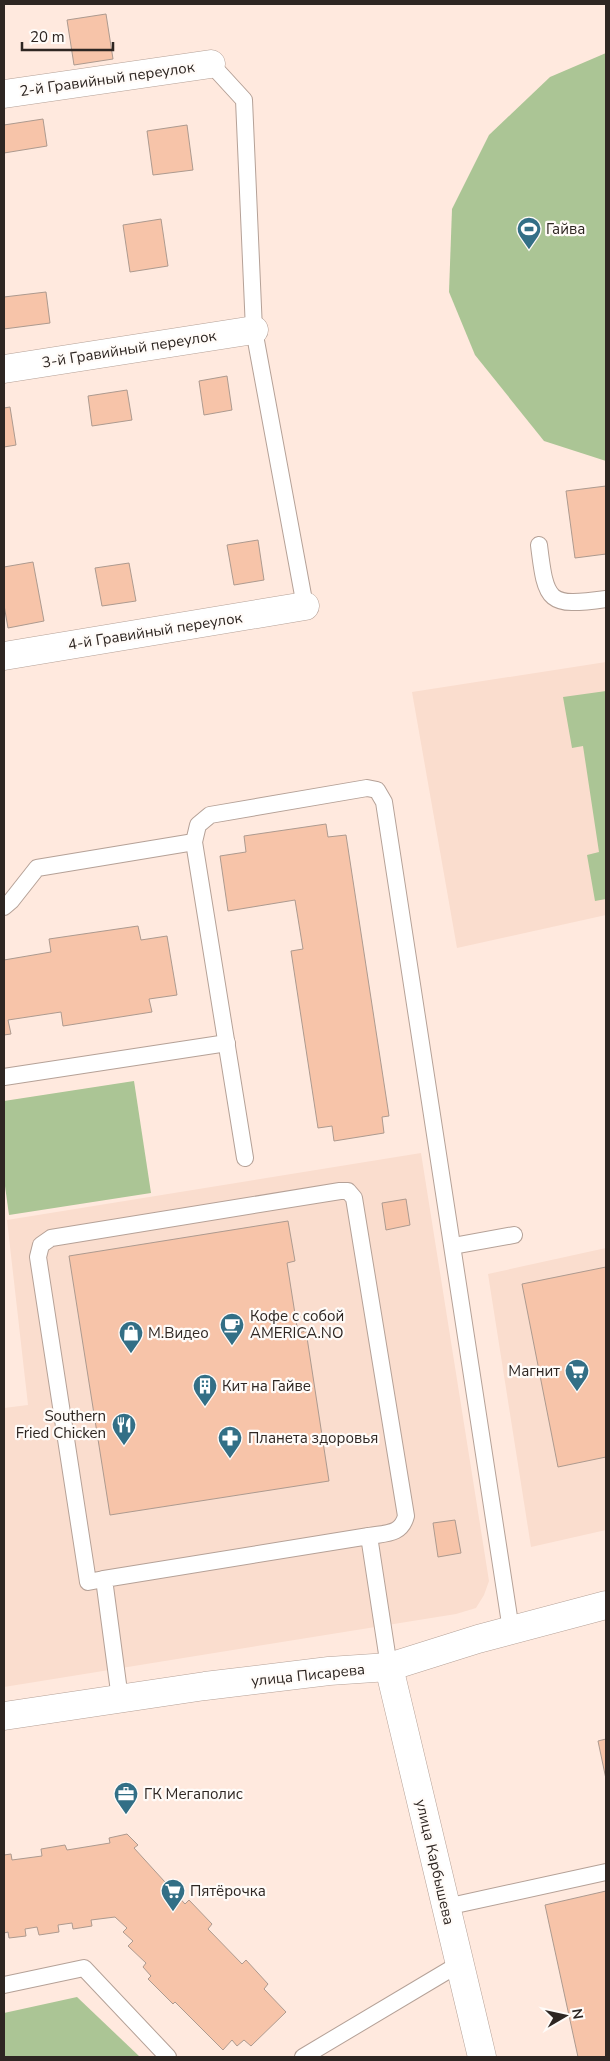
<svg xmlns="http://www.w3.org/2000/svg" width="610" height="2061" viewBox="0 0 610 2061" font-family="'Nunito Sans',sans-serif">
  <rect width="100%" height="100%" fill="#ffe9de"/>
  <g fill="#faddce">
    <polygon points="606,662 606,915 457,948 412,692"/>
    <polygon points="421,1153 489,1581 484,1595 476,1608 456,1614 4,1687 4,1408 28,1405 7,1220"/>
    <polygon points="606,1248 606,1530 531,1547 488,1274"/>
  </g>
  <g fill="#abc595">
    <polygon points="606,53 606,461 544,441 475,355 449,292 452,209 489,135 550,77"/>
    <polygon points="606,691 606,899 595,901 587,855 599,852 583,746 572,748 563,697"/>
    <polygon points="134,1081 151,1193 9,1215 4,1179 4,1101"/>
    <polygon points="77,1997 140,2057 4,2057 4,2013"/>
  </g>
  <g fill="#f7c4a9" stroke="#ad9a8f">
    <polygon points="106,14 113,59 74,65 67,20"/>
    <polygon points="43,119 47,146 4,153 4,125"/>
    <polygon points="187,125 193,170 153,175 147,131"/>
    <polygon points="161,219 168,266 130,272 123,225"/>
    <polygon points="46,292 50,323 4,329 4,297"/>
    <polygon points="227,376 232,410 204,415 199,381"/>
    <polygon points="127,390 132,420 92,426 88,396"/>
    <polygon points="10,407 16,445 4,447 4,408"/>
    <polygon points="606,486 606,554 575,558 566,491"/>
    <polygon points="258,540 264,580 234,585 227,545"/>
    <polygon points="33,562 44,621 8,628 4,605 4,567"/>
    <polygon points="129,563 136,601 102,606 95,568"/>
    <polygon points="326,824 328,837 346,835 389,1116 382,1117 384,1133 334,1141 332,1126 318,1128 291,951 303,949 295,900 228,911 220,856 246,852 244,836"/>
    <polygon points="138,926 141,940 167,936 177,995 149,999 152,1012 63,1026 61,1012 8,1020 11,1034 4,1035 4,960 51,952 49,939"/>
    <polygon points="406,1199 410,1225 386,1230 382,1203"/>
    <polygon points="288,1221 295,1261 287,1263 298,1333 306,1331 329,1481 110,1515 69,1256"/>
    <polygon points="606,1267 606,1457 558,1467 522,1284"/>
    <polygon points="455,1520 461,1553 438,1557 433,1523"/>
    <polygon points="606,1739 606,1779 598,1741"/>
    <polygon points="127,1834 138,1845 134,1848 185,1904 189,1900 212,1924 208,1929 242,1964 246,1960 268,1984 264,1989 286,2012 251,2046 244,2040 237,2046 232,2040 223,2050 175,2002 173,2004 148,1979 151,1976 143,1967 146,1963 128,1946 133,1941 123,1932 127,1928 115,1917 91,1920 92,1926 73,1929 72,1923 58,1925 59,1932 39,1935 37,1927 25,1929 26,1936 9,1938 8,1932 4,1933 4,1855 11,1854 12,1860 42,1856 41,1849 65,1845 67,1850 110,1843 109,1838"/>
    <polygon points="606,1891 606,2057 578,2057 545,1905"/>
  </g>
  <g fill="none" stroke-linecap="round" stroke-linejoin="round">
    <defs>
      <g id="service">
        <polyline points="211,64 244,100 254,330 305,606"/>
        <path d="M539,545C546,603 548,607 606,599"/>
        <polyline points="4,907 11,901 37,868 194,842"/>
        <polyline points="4,1077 227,1043"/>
        <polyline points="245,1158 194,842 198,825 210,815 367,788 377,790 384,802 511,1630"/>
        <polyline points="453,1246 514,1235"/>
        <path d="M104,1579L88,1582L38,1257L41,1245L51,1238L340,1191H348L354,1198L406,1516C401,1535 386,1533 369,1536"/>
        <polyline points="120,1699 104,1579 369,1536 389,1667"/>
        <polyline points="446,1907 606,1872"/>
        <polyline points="4,1985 84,1968 168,2057"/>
        <polyline points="303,2057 459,1964"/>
      </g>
      <g id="minor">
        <polyline points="4,94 211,64"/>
        <polyline points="4,369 254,330"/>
        <polyline points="4,656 305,606"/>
      </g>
      <g id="tertiary">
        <polyline points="389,1667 482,2057"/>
        <polyline points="4,1716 205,1686 329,1671 389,1667 478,1639 606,1605"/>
      </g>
    </defs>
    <use href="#service" stroke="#b5a197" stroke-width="18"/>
    <use href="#minor" stroke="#b5a197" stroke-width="29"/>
    <use href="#tertiary" stroke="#b5a197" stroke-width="29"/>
    <use href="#service" stroke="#fff" stroke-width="16"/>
    <use href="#minor" stroke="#fff" stroke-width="28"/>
    <use href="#tertiary" stroke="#fff" stroke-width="28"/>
  </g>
  <defs>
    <symbol id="stadium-pin" viewBox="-11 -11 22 30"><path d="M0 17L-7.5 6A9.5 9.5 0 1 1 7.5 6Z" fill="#336f86" stroke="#fffbf8"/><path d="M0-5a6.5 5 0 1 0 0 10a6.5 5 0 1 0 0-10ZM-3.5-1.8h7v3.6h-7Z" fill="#fff"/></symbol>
    <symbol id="cafe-pin" viewBox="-11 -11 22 30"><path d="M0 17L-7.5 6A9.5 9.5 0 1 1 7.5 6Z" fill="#336f86" stroke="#fffbf8"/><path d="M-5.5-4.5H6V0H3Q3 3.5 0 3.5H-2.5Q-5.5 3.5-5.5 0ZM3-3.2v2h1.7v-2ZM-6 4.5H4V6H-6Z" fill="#fff"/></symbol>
    <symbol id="shop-pin" viewBox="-11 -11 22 30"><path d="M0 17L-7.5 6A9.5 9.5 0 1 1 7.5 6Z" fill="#336f86" stroke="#fffbf8"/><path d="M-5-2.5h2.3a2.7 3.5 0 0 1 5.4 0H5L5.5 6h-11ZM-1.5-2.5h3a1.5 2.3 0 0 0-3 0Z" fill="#fff"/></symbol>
    <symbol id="supermarket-pin" viewBox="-11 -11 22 30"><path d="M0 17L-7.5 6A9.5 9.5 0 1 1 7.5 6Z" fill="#336f86" stroke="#fffbf8"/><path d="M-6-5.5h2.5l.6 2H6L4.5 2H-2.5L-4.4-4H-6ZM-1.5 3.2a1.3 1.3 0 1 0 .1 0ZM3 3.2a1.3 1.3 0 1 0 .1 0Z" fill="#fff"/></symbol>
    <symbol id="building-pin" viewBox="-11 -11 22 30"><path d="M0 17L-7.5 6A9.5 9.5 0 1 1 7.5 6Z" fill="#336f86" stroke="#fffbf8"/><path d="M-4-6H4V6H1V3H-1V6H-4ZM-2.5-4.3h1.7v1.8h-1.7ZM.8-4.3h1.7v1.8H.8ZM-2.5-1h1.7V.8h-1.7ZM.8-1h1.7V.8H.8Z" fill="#fff"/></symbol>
    <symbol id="restaurant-pin" viewBox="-11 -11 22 30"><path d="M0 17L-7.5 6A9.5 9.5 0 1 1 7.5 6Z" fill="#336f86" stroke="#fffbf8"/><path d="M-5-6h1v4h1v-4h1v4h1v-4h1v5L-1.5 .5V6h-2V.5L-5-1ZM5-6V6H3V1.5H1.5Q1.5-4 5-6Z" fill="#fff"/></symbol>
    <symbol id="pharmacy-pin" viewBox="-11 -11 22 30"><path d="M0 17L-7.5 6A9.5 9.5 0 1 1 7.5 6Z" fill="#336f86" stroke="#fffbf8"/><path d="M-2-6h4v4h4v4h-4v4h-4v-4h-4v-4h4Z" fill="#fff"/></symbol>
    <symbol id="office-pin" viewBox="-11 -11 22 30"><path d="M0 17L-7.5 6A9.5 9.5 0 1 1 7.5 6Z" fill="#336f86" stroke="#fffbf8"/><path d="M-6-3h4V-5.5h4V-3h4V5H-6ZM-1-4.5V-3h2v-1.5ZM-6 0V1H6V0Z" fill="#fff"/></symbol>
  </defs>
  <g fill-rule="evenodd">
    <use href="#stadium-pin" x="515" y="215" width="28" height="38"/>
    <use href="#cafe-pin" x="218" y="1311" width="28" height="38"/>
    <use href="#shop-pin" x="117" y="1319" width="28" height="38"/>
    <use href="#supermarket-pin" x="563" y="1357" width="28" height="38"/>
    <use href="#building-pin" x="191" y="1372" width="28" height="38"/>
    <use href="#restaurant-pin" x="110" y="1411" width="28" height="38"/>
    <use href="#pharmacy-pin" x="216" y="1424" width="28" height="38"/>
    <use href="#office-pin" x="112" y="1780" width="28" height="38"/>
    <use href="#supermarket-pin" x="159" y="1877" width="28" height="38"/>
  </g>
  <g text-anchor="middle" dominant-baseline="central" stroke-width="4.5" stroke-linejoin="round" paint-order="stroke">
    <g font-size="15" fill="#2e2622" stroke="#fffbf8">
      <text transform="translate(107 79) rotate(-8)">2-й Гравийный переулок</text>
      <text transform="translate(129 349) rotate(-9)">3-й Гравийный переулок</text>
      <text transform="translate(155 631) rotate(-9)">4-й Гравийный переулок</text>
      <text transform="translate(308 1675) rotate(-6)">улица Писарева</text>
      <text transform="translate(435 1862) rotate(77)">улица Карбышева</text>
    </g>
    <g font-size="15" fill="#2e2622" stroke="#fffbf8" text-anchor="start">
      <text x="546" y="229">Гайва</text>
      <text x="250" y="1316">Кофе с собой<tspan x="250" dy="17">AMERICA.NO</tspan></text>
      <text x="148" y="1333">М.Видео</text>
      <text x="560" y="1371" text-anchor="end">Магнит</text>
      <text x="222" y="1386">Кит на Гайве</text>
      <text x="106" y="1416" text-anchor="end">Southern<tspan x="106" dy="17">Fried Chicken</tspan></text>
      <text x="248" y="1438">Планета здоровья</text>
      <text x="144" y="1794">ГК Мегаполис</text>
      <text x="190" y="1891">Пятёрочка</text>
    </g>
  </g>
  <rect width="610" height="2061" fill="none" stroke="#2e2622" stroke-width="10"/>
  <g transform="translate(565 2016) rotate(81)" stroke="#fffbf8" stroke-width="4" paint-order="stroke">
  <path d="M0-4L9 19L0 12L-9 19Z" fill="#2e2622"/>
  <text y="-8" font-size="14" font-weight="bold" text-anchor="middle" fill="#2e2622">N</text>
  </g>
  <path d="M22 42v8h91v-8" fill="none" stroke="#2e2622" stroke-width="2.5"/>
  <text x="30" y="42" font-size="15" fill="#2e2622" stroke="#fffbf8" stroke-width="4" paint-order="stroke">20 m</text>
</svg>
